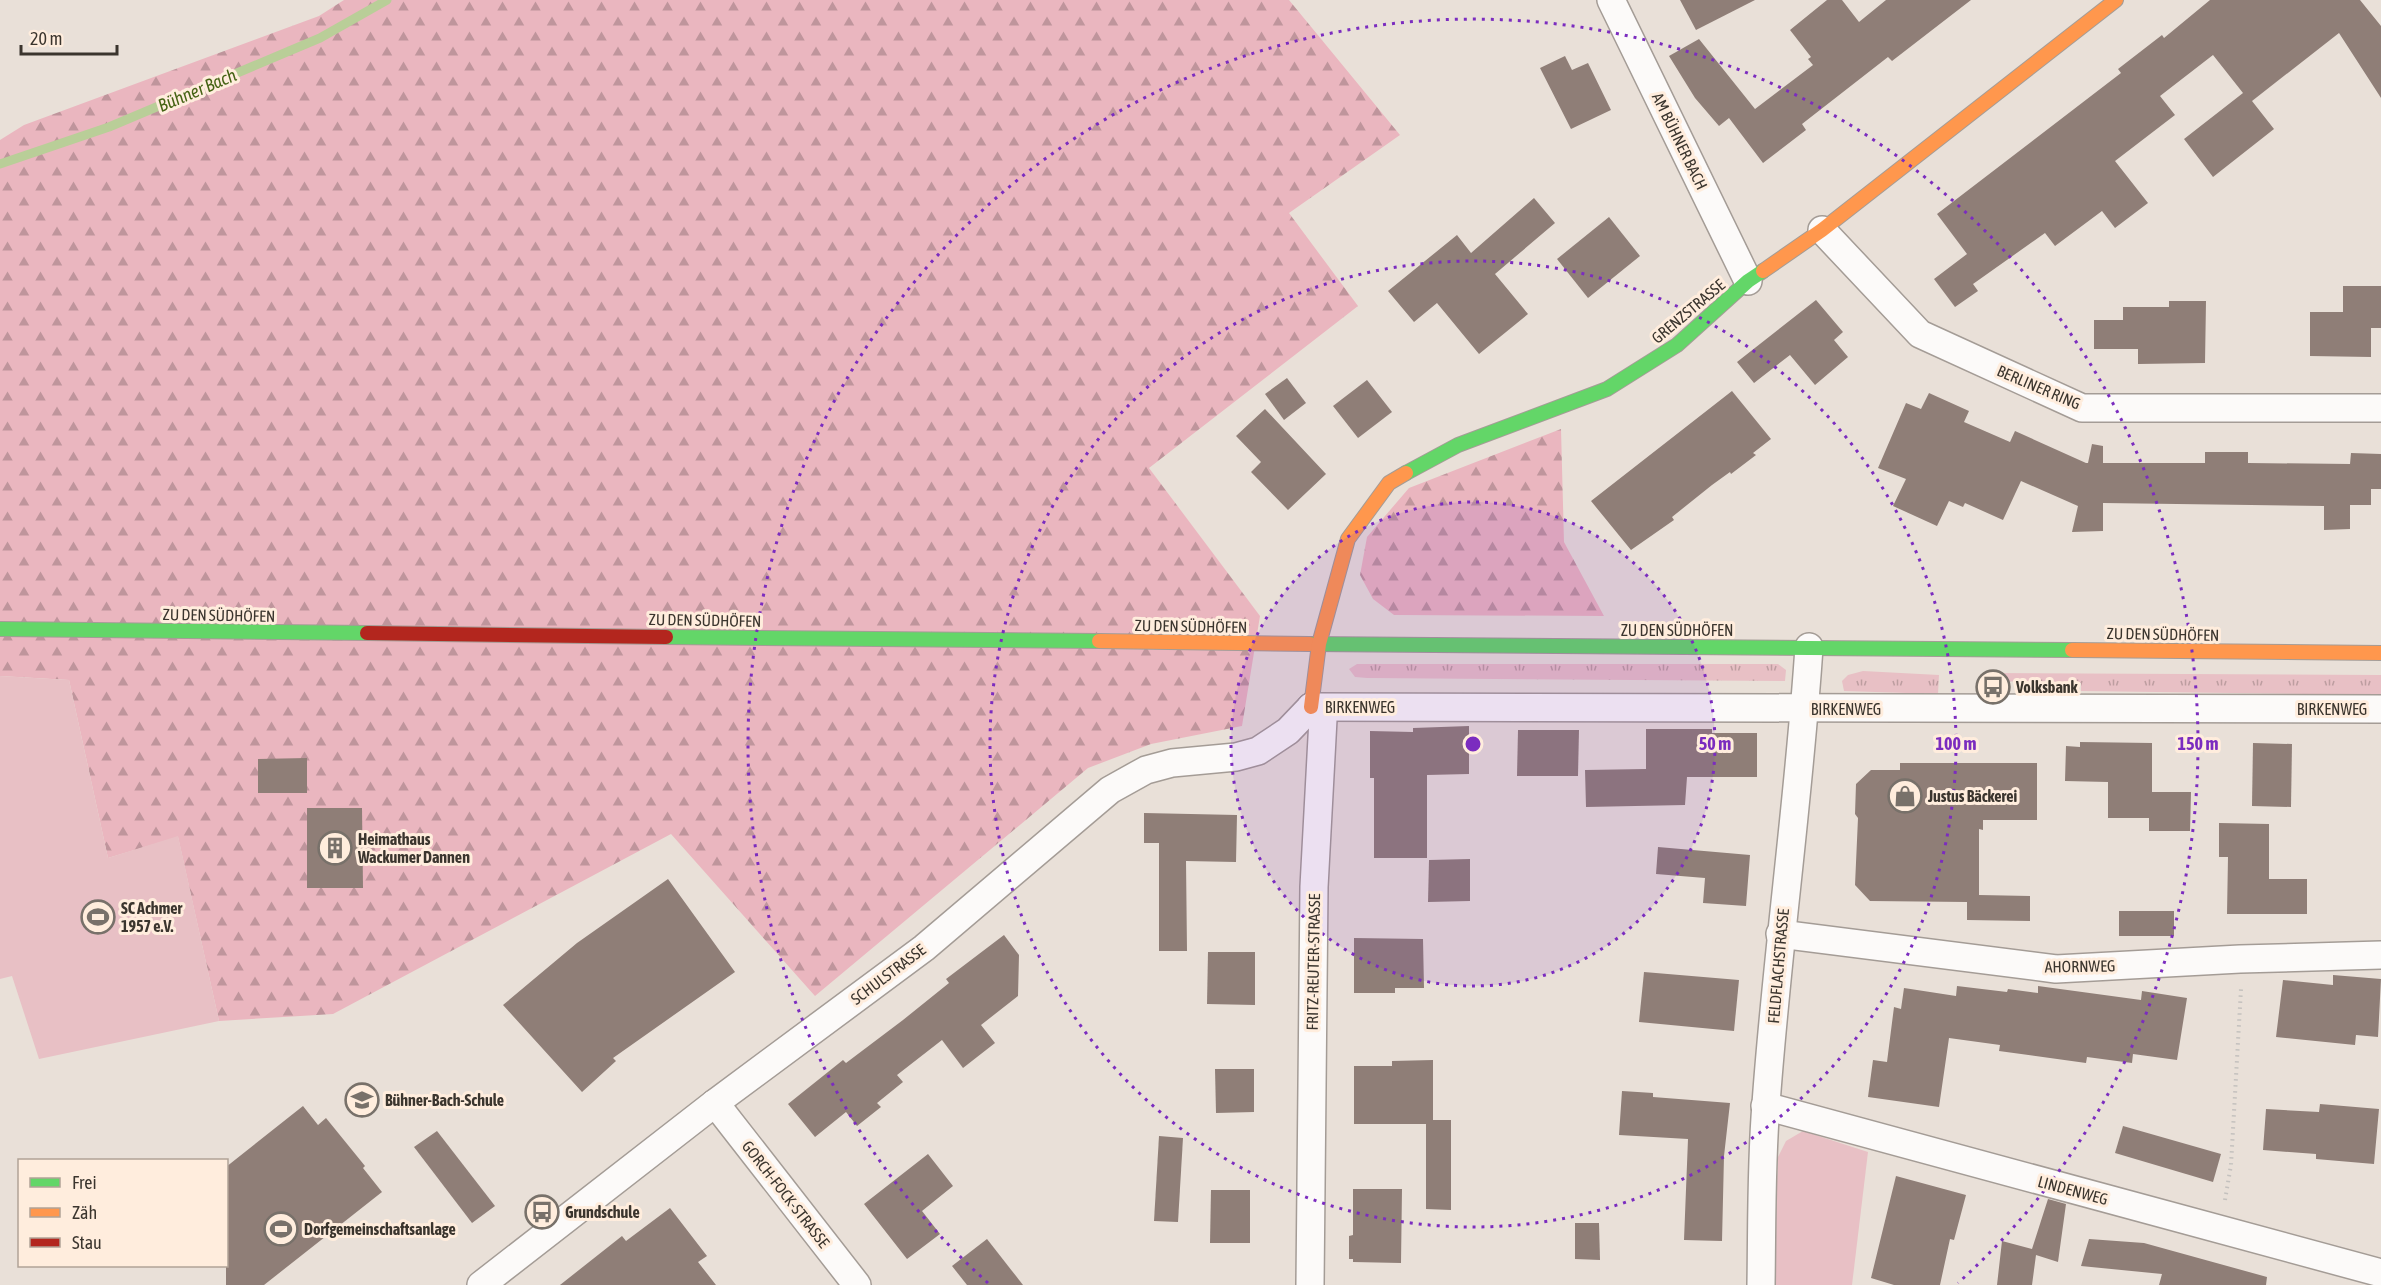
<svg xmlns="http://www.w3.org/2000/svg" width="2381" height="1285" viewBox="0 0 2381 1285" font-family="'Asap Condensed',sans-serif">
  <defs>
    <pattern id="grass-tufts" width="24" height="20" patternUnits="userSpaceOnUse" patternTransform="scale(1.5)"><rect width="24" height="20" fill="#e8c0c5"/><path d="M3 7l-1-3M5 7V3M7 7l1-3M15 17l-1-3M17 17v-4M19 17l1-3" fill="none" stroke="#bd9da0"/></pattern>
    <pattern id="forest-firs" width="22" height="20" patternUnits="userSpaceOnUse" patternTransform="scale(1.5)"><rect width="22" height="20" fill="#eab6bf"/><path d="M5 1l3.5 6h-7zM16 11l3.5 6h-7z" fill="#bf959c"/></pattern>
  </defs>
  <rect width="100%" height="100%" fill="#e9e0d8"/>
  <g fill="url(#grass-tufts)">
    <polygon points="1357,664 1778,664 1786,670 1785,681 1367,678 1355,677 1349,669"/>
    <polygon points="1863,671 1939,675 1938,694 1844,691 1842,681 1848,675"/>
    <polygon points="1991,673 2381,675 2381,695 2081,691 2081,683 1991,681"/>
  </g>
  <g fill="url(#forest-firs)">
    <polygon points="344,0 1289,0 1400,135 1289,213 1358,306 1149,468 1260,616 1242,726 1151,744 1088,768 815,996 671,834 333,1014 219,1021 178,837 108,858 69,680 0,676 0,140 24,125 319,16"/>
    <polygon points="1561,429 1564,542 1604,616 1394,615 1373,599 1360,575 1367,537 1409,488"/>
  </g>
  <g fill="#e8c0c5">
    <polygon points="0,676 69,680 108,858 178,836 219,1021 39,1059 12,976 0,979"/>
    <polygon points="1803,1131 1868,1152 1852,1285 1773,1285 1778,1157 1786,1141"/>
  </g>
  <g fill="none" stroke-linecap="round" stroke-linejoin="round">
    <polyline stroke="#b9ce98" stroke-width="9" points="0,164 109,127 320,38 387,0"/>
  </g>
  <g fill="#8f7e77">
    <polygon points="1680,0 1755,0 1696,30"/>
    <polygon points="1827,0 1842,0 1859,22 1886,0 1971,0 1892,61 1888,57 1802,124 1806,130 1763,163 1729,118 1719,126 1695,98 1669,56 1699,39 1755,109 1813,65 1808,59 1811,57 1790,30"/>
    <polygon points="2210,0 2360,0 2381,26 2381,98 2339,33 2252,101 2274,129 2213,177 2184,139 2243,93 2213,55 2160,96 2175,115 2115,161 2148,203 2115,228 2102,211 2055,246 2045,233 1973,284 1978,291 1955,307 1934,279 1967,254 1937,214 2121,73 2118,69 2162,35 2164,38"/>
    <polygon points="1565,56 1572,70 1588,63 1611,110 1571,129 1540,68"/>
    <polygon points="1534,198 1555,223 1495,274 1528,314 1479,354 1437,303 1414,322 1388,291 1457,235 1471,253"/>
    <polygon points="1609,217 1640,256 1588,298 1557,259"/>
    <polygon points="2343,286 2381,286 2381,328 2371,328 2371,357 2310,356 2310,312 2343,312"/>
    <polygon points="1816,300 1843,332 1834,340 1848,357 1815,385 1790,355 1754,383 1737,362"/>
    <polygon points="2169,301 2206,301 2205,363 2138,364 2138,349 2094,349 2094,320 2123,320 2123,307 2169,307"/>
    <polygon points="1287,378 1306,403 1284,420 1265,394"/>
    <polygon points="1367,380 1392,412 1358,438 1333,406"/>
    <polygon points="1732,391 1771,439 1753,453 1756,455 1731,474 1730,472 1712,485 1672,517 1674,520 1631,550 1591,501"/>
    <polygon points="1929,393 1969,411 1964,422 2010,442 2015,431 2086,463 2088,463 2092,444 2103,446 2103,463 2205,463 2205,452 2248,452 2248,463 2350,464 2351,453 2381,454 2381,489 2371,489 2371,505 2350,505 2350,529 2324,530 2324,506 2103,503 2103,531 2072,532 2078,506 2021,481 2003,520 1965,503 1963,507 1949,501 1937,526 1893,506 1906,479 1878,468 1906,403 1921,409"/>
    <polygon points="1265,409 1326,474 1288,510 1251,472 1261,462 1236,436"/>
    <polygon points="1469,726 1469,774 1427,775 1427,858 1374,858 1374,778 1370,778 1370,731 1413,732 1413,728"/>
    <polygon points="1646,729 1712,729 1712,733 1757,733 1757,777 1687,777 1685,805 1586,807 1585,770 1646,769"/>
    <polygon points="1518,730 1579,730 1578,776 1517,776"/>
    <polygon points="2080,742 2152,743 2152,792 2191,792 2190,831 2149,831 2149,818 2108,818 2108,782 2065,781 2066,746 2080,747"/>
    <polygon points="2253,743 2292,744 2291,807 2252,806"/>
    <polygon points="307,758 307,793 258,793 258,759"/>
    <polygon points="1900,763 2037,763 2037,820 1983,820 1983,830 1979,829 1979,895 2030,896 2030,921 1967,920 1967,902 1870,901 1855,885 1858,818 1855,814 1856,784 1871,770 1900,770"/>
    <polygon points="307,808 362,808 363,888 307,888"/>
    <polygon points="1144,813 1237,815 1236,862 1186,861 1187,951 1159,951 1159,843 1144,843"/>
    <polygon points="2219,823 2269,824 2269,879 2307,879 2307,914 2227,914 2228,857 2219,857"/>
    <polygon points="1658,847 1750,855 1746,906 1703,903 1705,878 1656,874"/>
    <polygon points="1470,859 1470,901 1428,902 1429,860"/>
    <polygon points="668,879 735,972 613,1058 616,1061 582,1092 503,1005 577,943"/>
    <rect x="2119" y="911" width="55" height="25"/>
    <polygon points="1004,935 1019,955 1018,996 981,1025 995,1043 963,1068 942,1040 897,1075 903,1082 877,1103 881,1107 857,1126 846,1112 815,1137 788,1104 843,1060 846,1063 903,1020 949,983 946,979"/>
    <polygon points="1354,938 1423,939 1424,988 1395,988 1395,993 1354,993"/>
    <polygon points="1208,952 1255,952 1255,1005 1207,1004"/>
    <polygon points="1644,972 1739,980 1734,1031 1639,1022"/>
    <polygon points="2333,975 2381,979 2378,1037 2356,1035 2355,1045 2276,1037 2283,980 2333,985"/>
    <polygon points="1957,986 2007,992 2008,989 2038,993 2038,986 2141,1000 2142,991 2187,998 2177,1060 2133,1054 2132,1063 2087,1057 2086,1063 1999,1051 2000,1045 1949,1038 1939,1107 1868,1097 1873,1060 1887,1062 1894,1007 1901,1009 1904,988 1956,996"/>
    <polygon points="1433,1060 1433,1120 1451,1120 1451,1210 1426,1209 1426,1124 1354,1124 1354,1066 1392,1066 1392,1061"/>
    <polygon points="1215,1069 1254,1069 1254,1112 1216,1113"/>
    <polygon points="1622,1091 1653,1093 1653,1097 1730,1103 1724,1156 1722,1241 1684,1240 1688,1139 1619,1135"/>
    <polygon points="2320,1104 2379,1109 2374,1164 2316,1159 2316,1154 2263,1150 2266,1109 2319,1112"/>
    <polygon points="303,1106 318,1125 326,1118 365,1166 363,1168 382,1192 264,1285 226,1285 226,1167"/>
    <polygon points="2123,1126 2221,1154 2213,1182 2115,1153"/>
    <polygon points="437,1131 495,1206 472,1223 414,1147"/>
    <polygon points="1159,1136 1183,1138 1178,1222 1154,1221"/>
    <polygon points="928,1154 953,1186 922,1211 940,1234 907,1259 864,1204"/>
    <polygon points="1896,1176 1966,1195 1954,1240 1950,1239 1940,1285 1894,1285 1871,1278"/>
    <polygon points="1353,1189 1402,1189 1401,1263 1353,1262 1353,1259 1349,1259 1349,1236 1353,1235"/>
    <polygon points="1211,1190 1250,1190 1250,1243 1210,1243"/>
    <polygon points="2048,1199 2066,1204 2058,1262 2036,1255 2032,1285 1997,1285 2002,1241 2032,1249"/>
    <polygon points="670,1208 707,1256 698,1262 716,1285 560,1285 622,1236 626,1241"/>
    <polygon points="1575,1223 1599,1223 1600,1260 1575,1259"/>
    <polygon points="987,1239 1023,1285 967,1285 952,1266"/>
    <polygon points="2089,1239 2144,1243 2267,1277 2266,1285 2159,1285 2162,1274 2081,1266"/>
  </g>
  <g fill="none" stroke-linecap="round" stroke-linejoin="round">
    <defs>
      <g id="street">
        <polyline points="1611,0 1748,281"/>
        <polyline points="1822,230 1920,334 2082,408 2381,408"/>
        <polyline points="1311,707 2381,709"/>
        <polyline points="1780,934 2056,969 2240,959 2381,955"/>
        <polyline points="715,1103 857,1285"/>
        <polyline points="1765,1106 2381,1273"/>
        <polyline points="481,1285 715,1103 924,948 1110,790 1146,770 1172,763 1236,757 1258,751 1288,731 1311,707"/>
        <polyline points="1310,1285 1314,887 1323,719 1311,707"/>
        <path d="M1761,1285C1762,1225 1761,1164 1766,1104C1777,951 1799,800 1809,647"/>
      </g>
      <g id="fast">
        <polyline points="1406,473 1458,445 1607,389 1677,345 1748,281 1763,271"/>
        <polyline points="0,629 367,633"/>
        <polyline points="666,637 1099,641"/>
        <polyline points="1310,644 2072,650"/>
      </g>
      <g id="slow">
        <polyline points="1763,271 1822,230 2116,0"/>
        <polyline points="1099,641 1310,644"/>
        <polyline points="2072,650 2381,653"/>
        <polyline points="1311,707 1319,644 1348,539 1389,483 1406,473"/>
      </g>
      <polyline id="jam" points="367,633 666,637"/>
    </defs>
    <use href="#street" stroke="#a49c96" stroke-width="30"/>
    <use href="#fast" stroke="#a49c96" stroke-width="16"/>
    <use href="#slow" stroke="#a49c96" stroke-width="16"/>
    <use href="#jam" stroke="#a49c96" stroke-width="16"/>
    <polyline stroke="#c4c1be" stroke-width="4" stroke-dasharray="1.5 4.5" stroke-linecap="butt" points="2225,1200 2231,1165 2241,989"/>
    <use href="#street" stroke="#fcfaf9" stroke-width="27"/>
    <use href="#fast" stroke="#63d668" stroke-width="14"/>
    <use href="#slow" stroke="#ff974d" stroke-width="14"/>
    <use href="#jam" stroke="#b3261e" stroke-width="14"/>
  </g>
  <circle cx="1473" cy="744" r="242" fill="#7b2cbf" fill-opacity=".12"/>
  <g fill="none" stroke="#7b2cbf" stroke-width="3" stroke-dasharray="3 6">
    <circle cx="1473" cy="744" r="242"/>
    <circle cx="1473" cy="744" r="483"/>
    <path d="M988 1283A725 725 0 1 1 1958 1283"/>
  </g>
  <defs>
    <symbol id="bus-ring" viewBox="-11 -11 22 22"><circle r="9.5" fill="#ffeddd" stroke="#78716a" stroke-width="1.5"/><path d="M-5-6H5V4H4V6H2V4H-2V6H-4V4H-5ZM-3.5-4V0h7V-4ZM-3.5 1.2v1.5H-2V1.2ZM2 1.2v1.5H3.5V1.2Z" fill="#78716a"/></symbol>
    <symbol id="shop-ring" viewBox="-11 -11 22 22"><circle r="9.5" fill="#ffeddd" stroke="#78716a" stroke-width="1.5"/><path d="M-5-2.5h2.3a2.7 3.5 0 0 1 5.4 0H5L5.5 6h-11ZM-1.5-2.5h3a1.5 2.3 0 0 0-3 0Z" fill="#78716a"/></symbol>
    <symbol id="building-ring" viewBox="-11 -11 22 22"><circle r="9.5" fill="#ffeddd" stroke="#78716a" stroke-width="1.5"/><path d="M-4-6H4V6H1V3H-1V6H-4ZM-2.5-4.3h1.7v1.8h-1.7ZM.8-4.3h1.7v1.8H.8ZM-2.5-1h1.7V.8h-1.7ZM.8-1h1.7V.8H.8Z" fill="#78716a"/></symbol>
    <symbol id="stadium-ring" viewBox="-11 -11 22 22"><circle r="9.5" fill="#ffeddd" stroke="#78716a" stroke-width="1.5"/><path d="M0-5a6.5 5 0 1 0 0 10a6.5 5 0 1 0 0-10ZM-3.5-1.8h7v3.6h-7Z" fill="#78716a"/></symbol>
    <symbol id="school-ring" viewBox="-11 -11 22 22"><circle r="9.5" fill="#ffeddd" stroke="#78716a" stroke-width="1.5"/><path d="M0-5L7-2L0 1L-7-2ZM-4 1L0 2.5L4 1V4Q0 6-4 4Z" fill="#78716a"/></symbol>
  </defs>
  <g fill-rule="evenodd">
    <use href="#bus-ring" x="1974" y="668" width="38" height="38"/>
    <use href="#shop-ring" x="1886" y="777" width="38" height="38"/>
    <use href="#building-ring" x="316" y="829" width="38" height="38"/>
    <use href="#stadium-ring" x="79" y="898" width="38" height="38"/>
    <use href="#school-ring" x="343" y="1081" width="38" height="38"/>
    <use href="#bus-ring" x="523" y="1193" width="38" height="38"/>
    <use href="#stadium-ring" x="262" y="1210" width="38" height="38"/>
  </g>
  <g text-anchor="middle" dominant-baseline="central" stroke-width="6" stroke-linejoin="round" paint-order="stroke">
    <g font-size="16" fill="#3b352e" stroke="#ffeddd">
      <text transform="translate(1680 141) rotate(64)">AM BÜHNER BACH</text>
      <text transform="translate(1688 311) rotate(-40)">GRENZSTRASSE</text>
      <text transform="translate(2039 387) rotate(23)">BERLINER RING</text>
      <text transform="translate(219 615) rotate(1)">ZU DEN SÜDHÖFEN</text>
      <text transform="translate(705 620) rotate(1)">ZU DEN SÜDHÖFEN</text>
      <text transform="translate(1191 626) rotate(1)">ZU DEN SÜDHÖFEN</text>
      <text x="1677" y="630">ZU DEN SÜDHÖFEN</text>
      <text transform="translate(2163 634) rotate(1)">ZU DEN SÜDHÖFEN</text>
      <text x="1360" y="707">BIRKENWEG</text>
      <text x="1846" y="709">BIRKENWEG</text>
      <text x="2332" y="709">BIRKENWEG</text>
      <text transform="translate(1313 962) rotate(-89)">FRITZ-REUTER-STRASSE</text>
      <text transform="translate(1778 966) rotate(-85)">FELDFLACHSTRASSE</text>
      <text transform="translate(2080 966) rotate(-1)">AHORNWEG</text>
      <text transform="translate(888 974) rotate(-37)">SCHULSTRASSE</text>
      <text transform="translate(2073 1190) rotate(15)">LINDENWEG</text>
      <text transform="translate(786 1194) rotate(52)">GORCH-FOCK-STRASSE</text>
    </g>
    <g font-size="16" font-weight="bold" fill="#3b352e" stroke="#ffeddd" text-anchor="start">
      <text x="2016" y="687">Volksbank</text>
      <text x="1928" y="796">Justus Bäckerei</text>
      <text x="358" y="839">Heimathaus<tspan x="358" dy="18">Wackumer Dannen</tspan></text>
      <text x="121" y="908">SC Achmer<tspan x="121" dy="18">1957 e.V.</tspan></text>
      <text x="385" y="1100">Bühner-Bach-Schule</text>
      <text x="565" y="1212">Grundschule</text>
      <text x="304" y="1229">Dorfgemeinschaftsanlage</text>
    </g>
    <g font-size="18" font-style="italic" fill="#456314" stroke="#ffeddd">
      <text transform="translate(197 90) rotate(-23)">Bühner Bach</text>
    </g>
  </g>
  <circle cx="1473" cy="744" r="9" fill="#7b2cbf" stroke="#ffeddd" stroke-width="3"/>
  <g font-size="18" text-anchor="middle" font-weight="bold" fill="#7b2cbf" stroke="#ffeddd" stroke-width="6" stroke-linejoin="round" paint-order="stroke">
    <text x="1715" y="750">50 m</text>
    <text x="1956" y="750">100 m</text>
    <text x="2198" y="750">150 m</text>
  </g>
  <rect x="18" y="1159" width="210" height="108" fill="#ffeddd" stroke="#b1a397" stroke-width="1.5"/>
  <rect x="30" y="1178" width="30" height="9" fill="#63d668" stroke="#b1a397" stroke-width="1.5"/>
  <text x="72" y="1189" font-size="18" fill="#3b352e">Frei</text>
  <rect x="30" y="1208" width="30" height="9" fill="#ff974d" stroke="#b1a397" stroke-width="1.5"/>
  <text x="72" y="1219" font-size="18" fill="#3b352e">Zäh</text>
  <rect x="30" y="1238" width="30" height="9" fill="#b3261e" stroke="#b1a397" stroke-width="1.5"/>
  <text x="72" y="1249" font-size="18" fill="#3b352e">Stau</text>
  <path d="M21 45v9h96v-9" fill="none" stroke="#3b352e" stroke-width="3"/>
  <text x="30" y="45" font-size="18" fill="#3b352e" stroke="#ffeddd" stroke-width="4.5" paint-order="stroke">20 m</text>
</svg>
